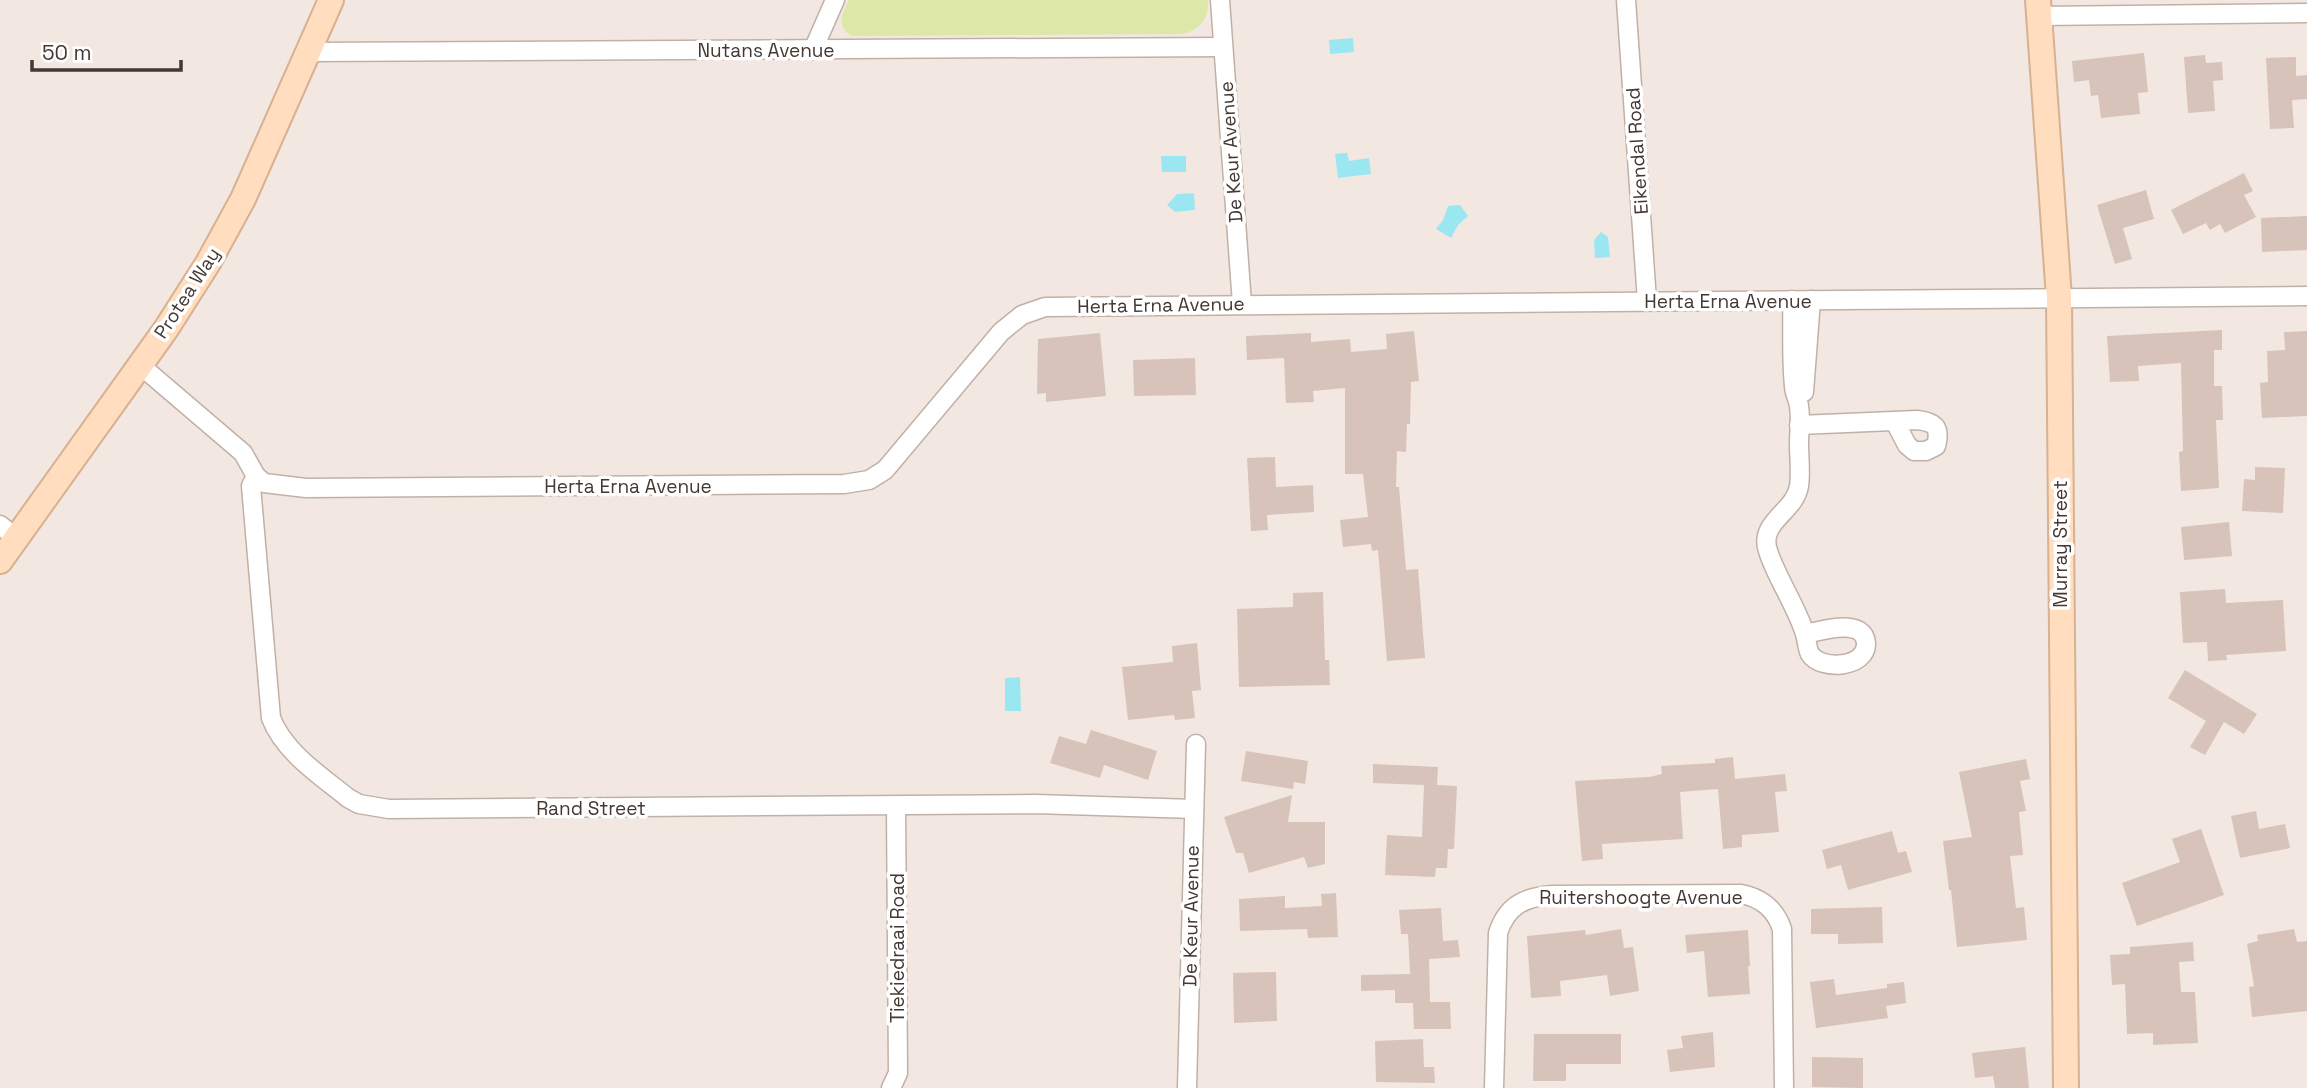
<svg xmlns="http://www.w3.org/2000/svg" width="2307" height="1088" viewBox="0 0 2307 1088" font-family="'Space Grotesk',sans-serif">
  <rect width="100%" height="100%" fill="#f2e8e1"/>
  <path fill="#dde8a8" d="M849,0H1208C1209,19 1200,30 1182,34L852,36C835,27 842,14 849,0Z"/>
  <g fill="#9ae7f2">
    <polygon points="1353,38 1354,52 1330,54 1329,40"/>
    <polygon points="1347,153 1349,161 1369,158 1371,174 1338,178 1335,154"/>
    <polygon points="1161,156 1186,156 1186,172 1162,172"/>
    <polygon points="1194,193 1195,210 1175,212 1167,205 1177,194"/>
    <polygon points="1460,205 1468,216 1458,225 1451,238 1436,229 1443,220 1448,206"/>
    <polygon points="1601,232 1608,237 1610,257 1595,258 1594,240"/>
    <polygon points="1020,677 1021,711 1005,711 1005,678"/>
  </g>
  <g fill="#d7c3ba">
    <polygon points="2144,53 2148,92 2138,93 2140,114 2101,118 2098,95 2091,96 2089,80 2074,82 2072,61"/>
    <polygon points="2205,55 2206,63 2222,62 2223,80 2213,81 2215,111 2188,113 2184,57"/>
    <polygon points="2296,57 2296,76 2307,75 2307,99 2292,100 2294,128 2270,129 2266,58"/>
    <polygon points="2244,173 2253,191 2244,195 2256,217 2225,233 2220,224 2210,230 2206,223 2183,234 2171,210"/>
    <polygon points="2146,190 2154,219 2123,228 2132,259 2115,264 2097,205"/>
    <polygon points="2307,216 2307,250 2262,252 2261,218"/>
    <polygon points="2222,330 2222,350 2214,350 2214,386 2222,386 2223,420 2216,420 2219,488 2181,491 2179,452 2183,451 2181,363 2138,366 2139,381 2110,382 2107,336"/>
    <polygon points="1414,331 1419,381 1411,382 1410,424 1407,424 1406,452 1397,451 1396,487 1399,487 1406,570 1418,569 1425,658 1387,661 1378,550 1372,551 1371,544 1343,547 1340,520 1368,517 1363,474 1345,474 1345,388 1313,391 1314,402 1286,403 1284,358 1247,360 1246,336 1311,333 1311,342 1350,339 1351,352 1387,349 1386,334"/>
    <polygon points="2307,331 2307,416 2262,418 2260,383 2268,382 2267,351 2285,350 2284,332"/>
    <polygon points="1100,333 1106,396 1046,402 1046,393 1037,394 1038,339"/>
    <polygon points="1195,358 1196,395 1134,396 1133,360"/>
    <polygon points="1275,457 1276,487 1313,485 1314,512 1267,515 1268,530 1251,531 1247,458"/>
    <polygon points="2255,467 2285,468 2283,513 2242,511 2244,479 2255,480"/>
    <polygon points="2229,522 2232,556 2184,560 2181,527"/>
    <polygon points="2225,589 2226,603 2283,600 2286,651 2226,655 2227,660 2208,661 2207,642 2183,643 2180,592"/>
    <polygon points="1323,592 1325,660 1329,660 1330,685 1239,687 1237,609 1293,607 1293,593"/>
    <polygon points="1197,643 1201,690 1192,691 1195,718 1175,720 1174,715 1128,720 1122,667 1173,662 1172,646"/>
    <polygon points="2185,670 2257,714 2244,734 2224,722 2205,755 2190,747 2206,721 2168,698"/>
    <polygon points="1091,730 1157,751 1148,780 1104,765 1100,778 1050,763 1059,736 1086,744"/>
    <polygon points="1246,751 1308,761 1305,784 1294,782 1293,789 1241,781"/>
    <polygon points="1733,757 1735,779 1785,774 1787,791 1775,792 1779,832 1742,835 1742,847 1723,849 1718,789 1680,792 1683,839 1602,844 1603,859 1582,861 1575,781 1649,777 1662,774 1661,766 1715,763 1715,759"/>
    <polygon points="2026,759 2030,779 2020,781 2026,811 2019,812 2023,855 2010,856 2016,908 2024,907 2027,940 1957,947 1951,890 1949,890 1943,841 1972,837 1959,772"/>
    <polygon points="1373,764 1438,767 1437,785 1457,786 1454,849 1448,849 1447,868 1436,868 1435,877 1385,875 1387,835 1422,837 1424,785 1373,783"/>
    <polygon points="1292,795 1288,822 1325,822 1325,864 1308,868 1304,857 1249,873 1243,853 1236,853 1224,817"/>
    <polygon points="2256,811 2259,829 2285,824 2290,848 2240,858 2231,816"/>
    <polygon points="2201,829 2224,895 2137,926 2122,883 2180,862 2172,839"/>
    <polygon points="1892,831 1898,853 1906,851 1912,872 1848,890 1841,865 1827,869 1822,850"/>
    <polygon points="1336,893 1338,937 1308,938 1307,929 1240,931 1239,899 1285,896 1285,908 1322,906 1321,894"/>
    <polygon points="1882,907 1883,943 1838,944 1838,934 1811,934 1811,909"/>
    <polygon points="1441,908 1443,941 1458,940 1460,957 1429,959 1430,1002 1450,1002 1451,1029 1414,1029 1413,1003 1395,1003 1395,990 1361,991 1361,975 1410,974 1408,934 1401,934 1399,910"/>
    <polygon points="1621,929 1624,948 1633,947 1639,991 1610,996 1607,975 1560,981 1561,996 1531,998 1527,936 1585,930 1586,935"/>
    <polygon points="2294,929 2297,942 2307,941 2307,1011 2252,1017 2249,987 2254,986 2247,944 2258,941 2257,935"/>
    <polygon points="1748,930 1750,966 1748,966 1750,994 1708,997 1704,951 1687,953 1685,935"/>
    <polygon points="2193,942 2194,961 2179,962 2181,992 2195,992 2198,1043 2153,1045 2153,1033 2127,1034 2125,984 2112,985 2110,955 2130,954 2130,947"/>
    <polygon points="1276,972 1277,1021 1234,1023 1233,973"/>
    <polygon points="1834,979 1836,995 1887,988 1887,984 1904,982 1906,1003 1886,1006 1888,1018 1816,1028 1810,982"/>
    <polygon points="1713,1032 1715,1067 1670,1072 1667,1050 1683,1048 1681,1036"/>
    <polygon points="1534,1034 1621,1034 1621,1064 1566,1064 1566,1081 1533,1081"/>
    <polygon points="1423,1039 1424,1067 1434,1067 1435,1083 1376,1082 1375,1041"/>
    <polygon points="2025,1047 2029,1088 1995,1088 1993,1076 1975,1078 1972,1053"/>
    <polygon points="1812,1057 1863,1058 1863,1088 1812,1087"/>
  </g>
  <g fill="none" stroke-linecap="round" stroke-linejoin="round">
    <defs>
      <g id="street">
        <polyline points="1220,0 1242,304"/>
        <polyline points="1626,0 1647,301"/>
        <polyline points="2039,16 2307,13"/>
        <polyline points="813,50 835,0"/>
        <polyline points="308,52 1223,47"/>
        <path d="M1792,300C1793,328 1791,358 1794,386C1794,393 1798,399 1799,406C1801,418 1799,432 1799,444C1799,457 1801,473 1799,486C1795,512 1758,522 1768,551C1777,579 1796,605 1805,634C1807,640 1807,648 1810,654C1821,671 1867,668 1866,643C1864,617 1820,631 1805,634"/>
        <polyline points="140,365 243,453 256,476 264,483 306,488 844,484 869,480 885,470 1001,332 1022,315 1045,307 2307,296"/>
        <polyline points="1804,392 1811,300"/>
        <path d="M1799,425L1917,420C1935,422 1941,427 1936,446L1926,451H1914L1907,445L1895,422"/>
        <path d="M256,476L251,486L271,718C284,752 321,776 348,798L359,804L389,809L1035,804L1194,809"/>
        <polyline points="0,525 16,538"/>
        <polyline points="891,1088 898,1073 896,806"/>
        <polyline points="1187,1088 1196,744"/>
        <path d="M1494,1088L1498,933C1507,905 1525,897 1552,895L1741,894C1762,898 1775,909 1782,929L1784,1088"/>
      </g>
      <g id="secondary">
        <polyline points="2038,0 2059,298 2066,1088"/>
        <polyline points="0,561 166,329 208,263 243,199 331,0"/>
      </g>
    </defs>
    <use href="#street" stroke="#c0b1a7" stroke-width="21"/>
    <use href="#secondary" stroke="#d7b191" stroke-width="28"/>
    <use href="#street" stroke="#fff" stroke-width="18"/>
    <use href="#secondary" stroke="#ffddbe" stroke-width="24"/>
  </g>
  <g text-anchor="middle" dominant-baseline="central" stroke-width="7" stroke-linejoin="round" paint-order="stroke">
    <g font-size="19" fill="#433832" stroke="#fff">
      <text x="766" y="50">Nutans Avenue</text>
      <text transform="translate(1637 151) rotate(-94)">Eikendal Road</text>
      <text transform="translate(1231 152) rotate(-94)">De Keur Avenue</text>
      <text transform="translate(187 293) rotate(-57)">Protea Way</text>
      <text x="1728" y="301">Herta Erna Avenue</text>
      <text transform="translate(1161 305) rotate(-1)">Herta Erna Avenue</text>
      <text x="628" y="486">Herta Erna Avenue</text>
      <text transform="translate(2060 544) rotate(-90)">Murray Street</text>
      <text x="591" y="808">Rand Street</text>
      <text x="1641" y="897">Ruitershoogte Avenue</text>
      <text transform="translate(1191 916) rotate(-89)">De Keur Avenue</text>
      <text transform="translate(897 948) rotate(-90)">Tiekiedraai Road</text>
    </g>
  </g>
  <path d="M32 60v10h149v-10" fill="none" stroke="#433832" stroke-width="3.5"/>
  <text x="42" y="60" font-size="21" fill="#433832" stroke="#ffffff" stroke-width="5" paint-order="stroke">50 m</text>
</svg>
